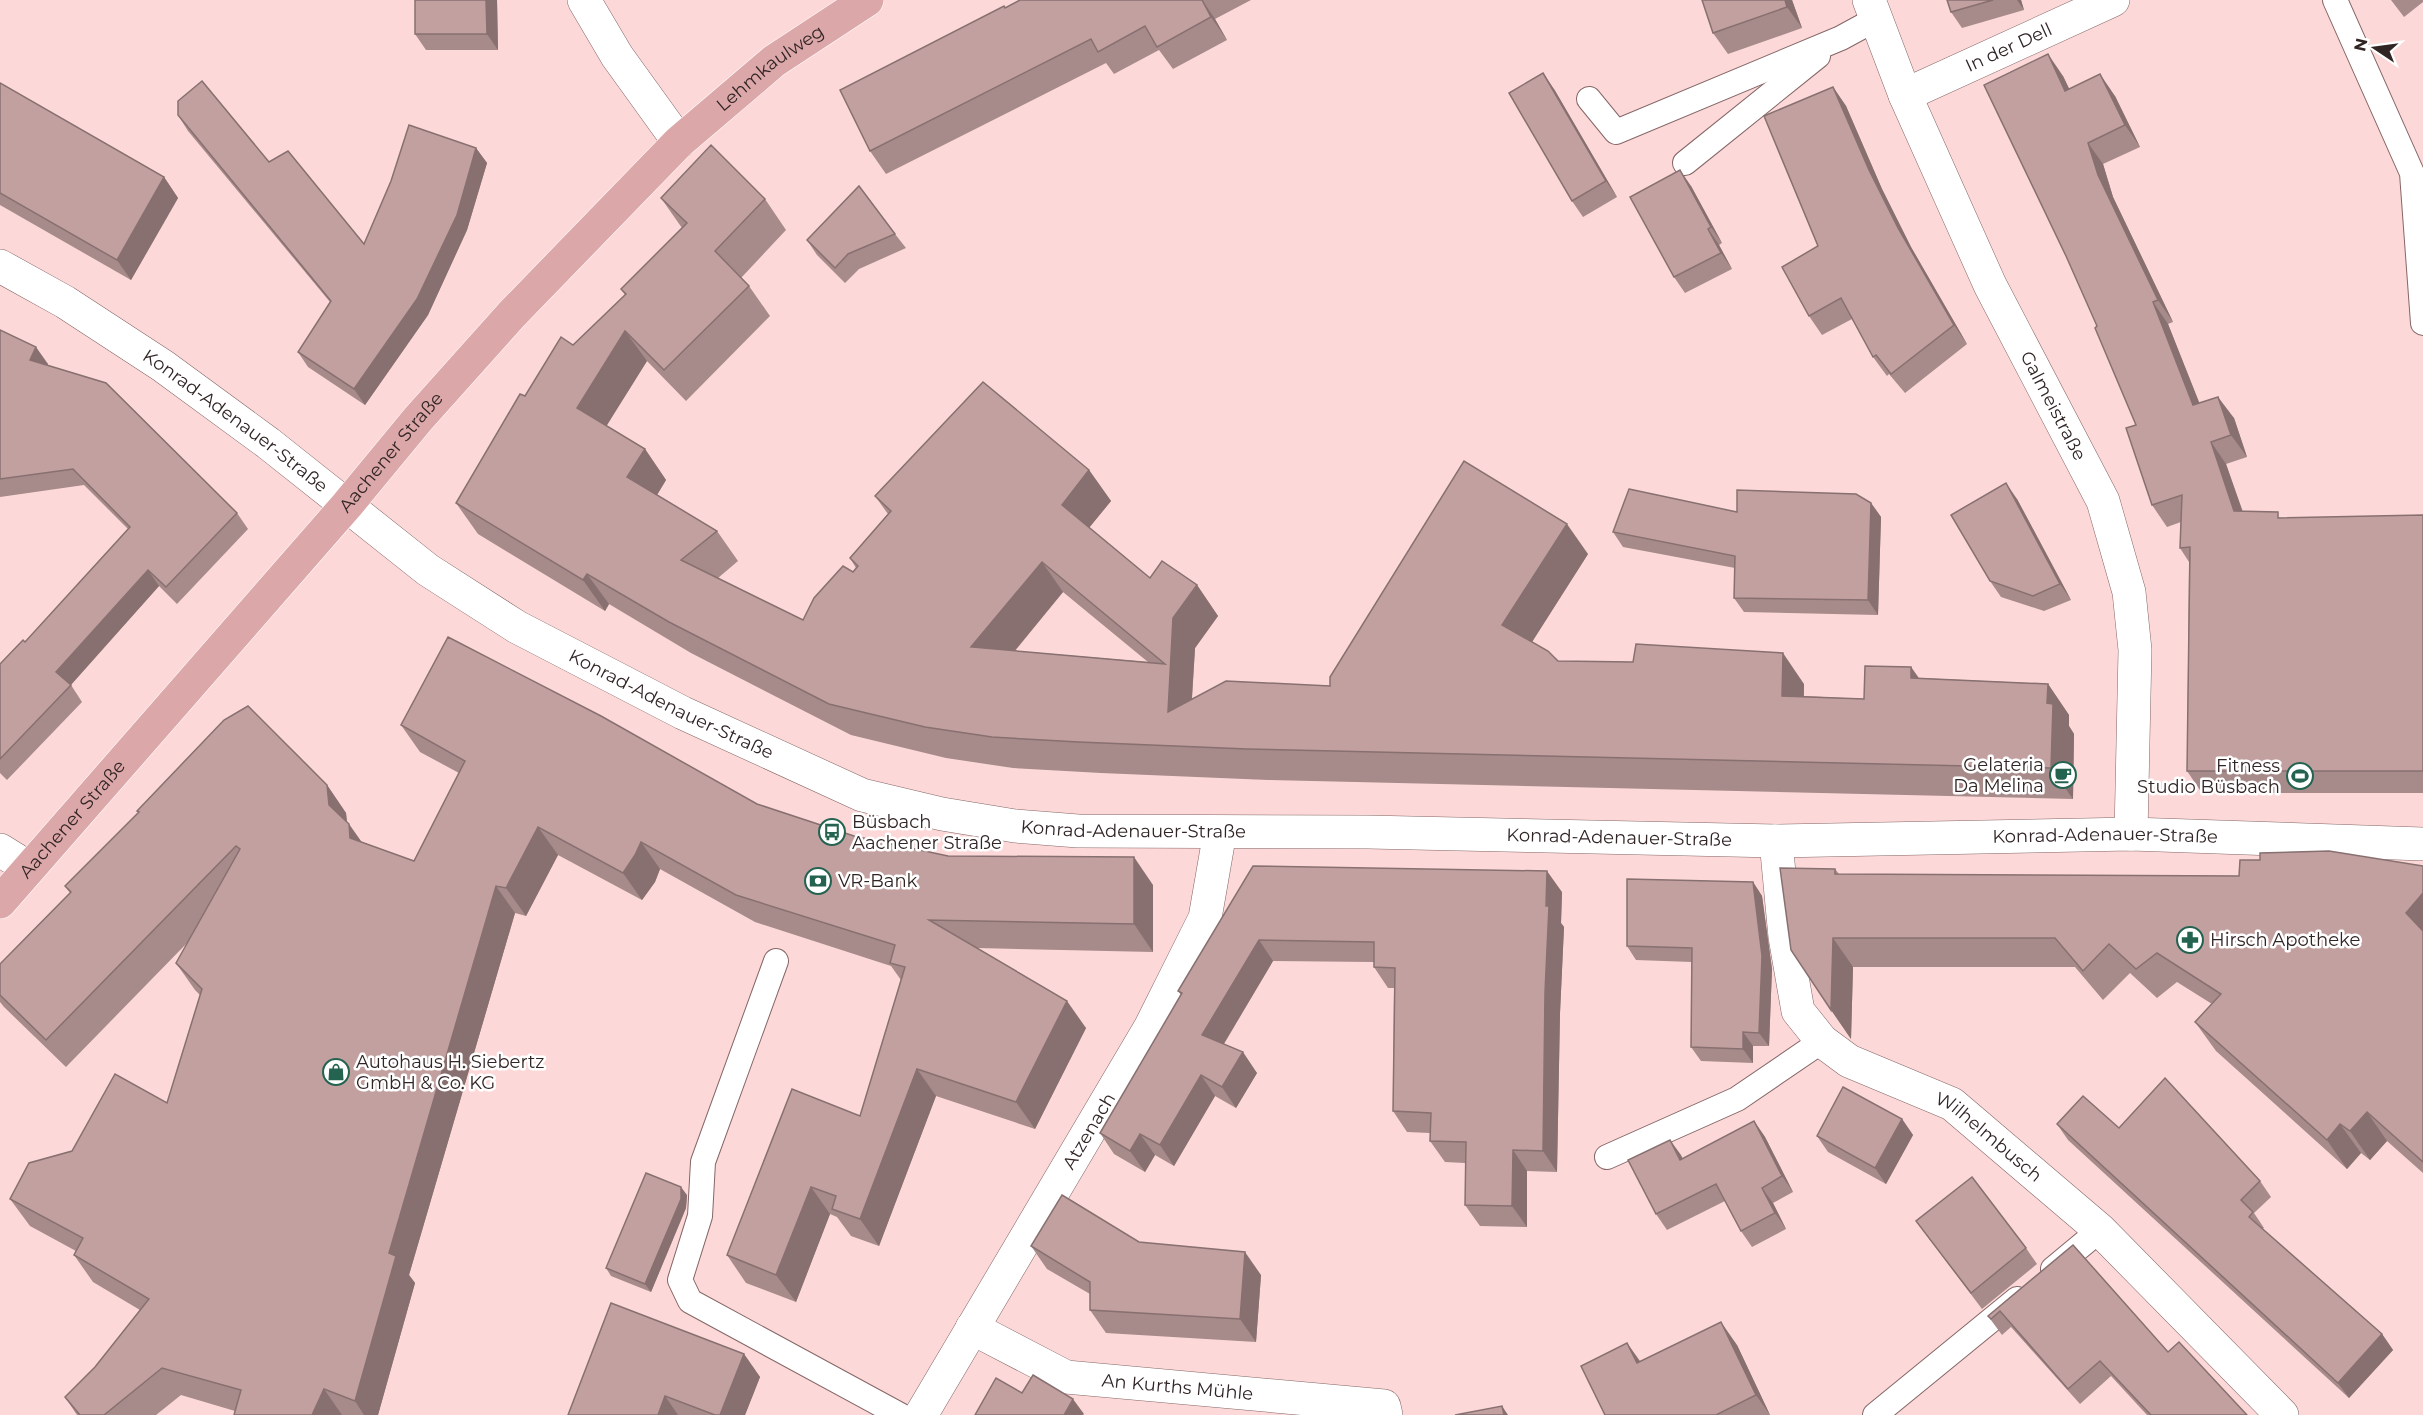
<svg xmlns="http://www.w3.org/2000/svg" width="2423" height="1415" viewBox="0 0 2423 1415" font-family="Montserrat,sans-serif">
  <rect width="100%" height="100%" fill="#fcd9d8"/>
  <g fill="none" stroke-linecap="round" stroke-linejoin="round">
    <defs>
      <g id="service">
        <polyline points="2335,0 2412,173 2423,323"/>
        <polyline points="1589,99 1616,132 1841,38 1876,19"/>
        <polyline points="1685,163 1818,56"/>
        <polyline points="776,961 703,1162 700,1216 680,1280 690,1301 900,1415"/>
        <polyline points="1607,1157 1737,1099 1822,1041"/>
        <polyline points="2053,1269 2100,1230"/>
        <polyline points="1875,1415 2017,1299"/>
      </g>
      <g id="minor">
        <path id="s1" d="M1869,0L1905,95L1990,285L2103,501L2129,592L2135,650L2131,834"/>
        <path id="s2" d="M1905,95L2113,0"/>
        <path id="s3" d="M1776,841L1785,937L1798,1011L1822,1041L1849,1061L1952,1104L2100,1230L2282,1415"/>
        <polyline points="0,850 29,868"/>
        <path id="s4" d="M972,1328L1066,1377L1384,1406L1386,1415"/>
        <path id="s5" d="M921,1415L1150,1028L1205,918L1220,832"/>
      </g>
      <g id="tertiary">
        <polyline points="584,0 617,56 679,142"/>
        <path id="s6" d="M0,266L65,302L163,366L268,443L428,570L517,627L683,713L862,795L942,814L1015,826L1078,831L1368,832L1776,841L2131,834L2423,844"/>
      </g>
      <g id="primary">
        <path id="s7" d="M0,902L347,505L418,419L512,314L679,142L774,61L867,0"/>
      </g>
    </defs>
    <use href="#service" stroke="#856666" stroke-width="26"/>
    <use href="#minor" stroke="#856666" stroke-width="34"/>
    <use href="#tertiary" stroke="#856666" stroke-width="34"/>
    <use href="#primary" stroke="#fff" stroke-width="34"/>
    <use href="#service" stroke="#fff" stroke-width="24"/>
    <use href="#minor" stroke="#fff" stroke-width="33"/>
    <use href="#tertiary" stroke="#fff" stroke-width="33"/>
    <use href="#primary" stroke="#dba7a9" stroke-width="33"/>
  </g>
  <g fill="#a78a8a" fill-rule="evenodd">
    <polygon points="415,0 497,0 498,50 426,50 415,34"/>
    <polygon points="1020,0 1251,0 1215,19 1227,40 1173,69 1159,50 1114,74 1106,63 886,174 870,151 1006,8"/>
    <polygon points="1702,0 1792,0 1802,28 1728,54 1713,33"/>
    <polygon points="1947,0 2021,0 2024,10 1962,28 1951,12"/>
    <polygon points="2391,0 2423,0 2423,2 2404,17"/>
    <polygon points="2063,76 2069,89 2115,96 2140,147 2103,164 2113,197 2173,322 2168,324 2199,403 2234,418 2247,457 2226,464 2242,511 2282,518 2423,515 2423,793 2202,793 2187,771 2189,562 2180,548 2181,522 2167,527 2152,505 2136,425 2097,326"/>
    <polygon points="0,83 164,177 178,198 131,280 0,205"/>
    <polygon points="1833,87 1846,106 1882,189 1911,247 1967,344 1905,393 1889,374 1887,376 1873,357 1852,319 1822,335 1809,316 1818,246"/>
    <polygon points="1554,89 1617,197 1583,217 1572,201"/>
    <polygon points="178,115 269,162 364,244 476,148 487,163 467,230 428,315 365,405 308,367 298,352 330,302 188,131"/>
    <polygon points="1691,186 1722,243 1719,245 1732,269 1685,293 1674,277"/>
    <path d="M661,198L765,199L786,230L741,278L749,286L770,316L686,401L647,361L606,426L645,449L666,480L657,495L717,531L738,561L718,578L803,620L853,572L856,568L850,558L888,514L875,496L1089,470L1111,501L1089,528L1150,578L1197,585L1218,616L1195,648L1192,699L1330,686L1588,554L1532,642L1558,661L1804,684V696L1864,699L1911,667L1919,678L2048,684L2069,715V726L2074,734L2073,799L1268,780L1101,773L1013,768L946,758L851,735L691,653L609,604L605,611L478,534L456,503L525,396L573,345L625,295L621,289L682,228ZM1063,592L1148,662L1015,651Z"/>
    <polygon points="895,234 906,248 859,269 845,283 817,255 807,240"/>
    <polygon points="0,330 48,364 47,365 237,513 248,529 177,604 159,586 71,685 82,702 7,780 0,773 0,664 25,642 128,529 84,485 0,497"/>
    <polygon points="2017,499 2071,600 2044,611 2001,597 1990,581"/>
    <polygon points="1871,503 1881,517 1878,615 1744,612 1734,598 1735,568 1623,547 1613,532 1737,512"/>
    <polygon points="401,725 757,804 854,836 948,856 1153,885 1153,952 977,948 1086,1028 1035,1129 936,1096 879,1246 851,1236 837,1217 830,1214 796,1302 746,1283 727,1255 860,1116 901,980 891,966 755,922 660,869 655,882 642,900 558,855 526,916 515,913 409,1275 415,1283 378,1415 234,1415 235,1411 181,1395 156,1415 77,1415 65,1397 95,1367 140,1310 93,1282 74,1255 76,1251 30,1226 10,1199 72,1151 167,1103 200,995 195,990 176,963 188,942 66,1067 4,1007 0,1002 0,964 70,893 65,886 327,785 346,813 347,822 362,843 414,861 459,773 420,752"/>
    <polygon points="1253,866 1562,892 1561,923 1564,927 1560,1013 1557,1172 1527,1171 1527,1227 1480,1226 1465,1205 1465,1163 1445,1162 1430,1141 1430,1133 1407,1132 1393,1111 1394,988 1388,988 1374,967 1374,962 1273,961 1224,1044 1257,1073 1236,1108 1215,1096 1174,1166 1155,1155 1145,1172 1114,1154 1100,1133 1181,995 1178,991"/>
    <polygon points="2423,866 2423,1173 2387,1141 2370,1160 2361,1153 2347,1169 2216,1051 2195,1022 2212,1004 2177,982 2157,998 2130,973 2103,1000 2075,967 1853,967 1851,1039 1791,950 1835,869 1839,874 2239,876"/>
    <polygon points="1753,882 1762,896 1772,969 1769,1046 1753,1046 1753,1063 1701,1061 1691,1047 1692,962 1636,960 1627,946"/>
    <polygon points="1902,1119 1913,1135 1886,1184 1828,1152 1817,1136"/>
    <polygon points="1754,1121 1765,1137 1793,1192 1773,1203 1786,1229 1752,1247 1741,1231 1725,1201 1667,1230 1656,1214 1670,1140 1682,1159"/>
    <polygon points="2057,1124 2260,1181 2271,1197 2254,1213 2264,1228 2262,1229 2382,1334 2393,1350 2349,1398 2068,1140"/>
    <polygon points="687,1195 686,1208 651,1292 611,1276 606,1268"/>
    <polygon points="1916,1221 2026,1248 2037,1264 1982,1309"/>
    <polygon points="1139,1242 1261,1275 1256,1342 1106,1333 1090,1310 1090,1294 1047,1269 1031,1246"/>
    <polygon points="2073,1245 2168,1352 2247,1415 2147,1415 2111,1376 2080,1404 2011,1327 2002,1335 1988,1316"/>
    <polygon points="1627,1343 1640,1361 1737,1345 1770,1415 1605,1415"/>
    <polygon points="744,1354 760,1377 745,1415 568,1415"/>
  </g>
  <g fill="#887070">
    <polygon points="486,0 497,0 498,50 487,34"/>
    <polygon points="1202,0 1215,19 1227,40 1211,17"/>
    <polygon points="1785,0 1792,0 1802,28 1787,7"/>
    <polygon points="2017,0 2021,0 2024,10"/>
    <polygon points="2048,54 2063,76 2081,113 2065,91"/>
    <polygon points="1543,73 1554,89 1617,197 1606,181"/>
    <polygon points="2100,74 2115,96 2140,147 2125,125"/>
    <polygon points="1833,87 1846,106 1882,189 1911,247 1967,344 1954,325 1898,228 1869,170"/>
    <polygon points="2088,143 2103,164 2113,197 2173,322 2158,300 2098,175"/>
    <polygon points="476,148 487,163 467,230 428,315 365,405 354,389"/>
    <polygon points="1680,170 1691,186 1722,243 1711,227"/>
    <polygon points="164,177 178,198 131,280 117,260"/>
    <polygon points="1708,229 1719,245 1732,269 1721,253"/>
    <polygon points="2153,302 2168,324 2209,427 2193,405"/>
    <polygon points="625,331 647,361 599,438 577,408"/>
    <polygon points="36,347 48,364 42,377 30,360"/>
    <polygon points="2218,397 2234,418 2247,457 2231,435"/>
    <polygon points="2211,442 2226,464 2250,532 2234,511"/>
    <polygon points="645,449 666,480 649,508 627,477"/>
    <polygon points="1089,470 1111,501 1083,535 1062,505"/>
    <polygon points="2006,483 2017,499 2071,600 2060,584"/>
    <polygon points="1871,503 1881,517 1878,615 1868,600"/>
    <polygon points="1567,524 1588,554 1523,656 1502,625"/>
    <polygon points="1042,562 1063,592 992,678 971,647"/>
    <polygon points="148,570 159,586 68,688 56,672"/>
    <polygon points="587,574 609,604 605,611 583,580"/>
    <polygon points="1197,585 1218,616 1195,648 1189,743 1168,712 1173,618"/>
    <polygon points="1783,653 1804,684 1803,726 1782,696"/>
    <polygon points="1911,667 1932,698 1911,678"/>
    <polygon points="2048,684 2069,715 2069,726 2074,734 2073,799 2051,768 2047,703"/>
    <polygon points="327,785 346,813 348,832 329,805"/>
    <polygon points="349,824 368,851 350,838"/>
    <polygon points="538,827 558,855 526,916 506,888"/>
    <polygon points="641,842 660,869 655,882 642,900 623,873"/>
    <polygon points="1134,857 1153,885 1153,952 1134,924"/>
    <polygon points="1547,871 1562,892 1561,923 1564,927 1560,1013 1557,1172 1543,1151"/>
    <polygon points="1753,882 1762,896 1772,969 1769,1046 1759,1033"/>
    <polygon points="496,886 515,913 409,1275 415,1283 378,1415 364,1415 355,1401 389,1253"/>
    <polygon points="2423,893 2423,937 2406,913"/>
    <polygon points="1833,938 1853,967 1851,1039 1831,1010"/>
    <polygon points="1259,940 1273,961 1217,1055 1202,1035"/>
    <polygon points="1067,1001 1086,1028 1035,1129 1016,1102"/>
    <polygon points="1743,1032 1753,1046 1753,1063 1743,1049"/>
    <polygon points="1243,1052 1257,1073 1236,1108 1222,1087"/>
    <polygon points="917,1069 936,1096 879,1246 860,1219"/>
    <polygon points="1201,1075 1215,1096 1174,1166 1160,1145"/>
    <polygon points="2367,1112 2387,1141 2370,1160 2350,1131"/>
    <polygon points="1902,1119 1913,1135 1886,1184 1875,1168"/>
    <polygon points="1754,1121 1765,1137 1793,1192 1782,1176"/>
    <polygon points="2340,1124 2361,1153 2347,1169 2327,1140"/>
    <polygon points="1140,1134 1155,1155 1145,1172 1130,1151"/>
    <polygon points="1670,1140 1681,1155 1691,1176 1680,1160"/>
    <polygon points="1513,1150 1527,1171 1527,1227 1512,1206"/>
    <polygon points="681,1187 687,1195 686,1208 651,1292 645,1284"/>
    <polygon points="811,1187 830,1214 796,1302 776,1275"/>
    <polygon points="1762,1188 1773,1203 1786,1229 1775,1213"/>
    <polygon points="1245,1252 1261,1275 1256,1342 1240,1319"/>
    <polygon points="1721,1322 1737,1345 1770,1415 1756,1395"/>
    <polygon points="2382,1334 2393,1350 2349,1398 2338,1383"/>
    <polygon points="1627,1343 1643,1366 1637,1363"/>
    <polygon points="744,1354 760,1377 745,1415 720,1415"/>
    <polygon points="324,1389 342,1415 312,1415"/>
    <polygon points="665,1396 678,1415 658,1415"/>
    <polygon points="1073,1399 1084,1414 1083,1415 1064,1415"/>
    <polygon points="1502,1406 1508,1415 1504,1415"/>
  </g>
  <g fill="#c2a0a0" stroke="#887070" stroke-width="1.5" fill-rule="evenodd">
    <polygon points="415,0 486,0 487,34 415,34"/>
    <polygon points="1020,0 1202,0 1211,17 1157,47 1145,26 1098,52 1091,39 870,151 840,90 1004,6 1005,8"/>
    <polygon points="1702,0 1785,0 1787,7 1713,33"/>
    <polygon points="1947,0 1993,0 1951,12"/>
    <polygon points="2048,54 2065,91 2100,74 2125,125 2088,143 2098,175 2158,300 2153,302 2193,405 2218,397 2231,435 2211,442 2234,511 2278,512 2278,518 2423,515 2423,771 2187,771 2190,547 2180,548 2182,495 2152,505 2126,428 2136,425 2095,328 2097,326 2066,256 1984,85"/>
    <polygon points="1543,73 1606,181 1572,201 1509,93"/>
    <polygon points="202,81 269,162 288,151 364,244 391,181 409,125 476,148 457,215 417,299 354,389 298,352 331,301 178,115 178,101"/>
    <polygon points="0,83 164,177 117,260 0,193"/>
    <polygon points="1833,87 1869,170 1898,228 1954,325 1891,374 1876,355 1873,357 1841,298 1809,316 1782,267 1818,246 1764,116"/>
    <path d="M711,145L765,199L715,251L749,286L664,370L625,331L577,408L645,449L627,477L717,531L681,560L803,620L814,598L843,566L853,572L858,566L850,558L891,511L875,496L983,382L1089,470L1062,505L1150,578L1162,561L1197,585L1173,618L1168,712L1226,681L1330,686V677L1464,461L1567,524L1502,625L1548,651L1558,661L1633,662L1636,644L1783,653L1782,696L1864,699L1865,666L1911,667V678L2048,684L2047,703L2053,704L2051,768L1247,749L1079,742L992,737L925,727L829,704L669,622L587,574L583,580L456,503L520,394L525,396L561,337L573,345L626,294L621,289L687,223L661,198ZM1042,562L1165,664L971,647Z"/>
    <polygon points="1680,170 1711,227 1708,229 1721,253 1674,277 1630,197"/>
    <polygon points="859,186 895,234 848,254 835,268 807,240"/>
    <polygon points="0,330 36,347 30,360 106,383 237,513 166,587 148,570 56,672 71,685 0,759 0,664 23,640 25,642 130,527 73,469 0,479"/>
    <polygon points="2006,483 2060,584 2033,596 1990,581 1951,515"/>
    <polygon points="1629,489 1737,512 1737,490 1856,494 1871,503 1868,600 1734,598 1735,556 1613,532"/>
    <polygon points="448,637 601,716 757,804 854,836 948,856 1134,857 1134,924 929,920 1067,1001 1016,1102 917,1069 860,1219 832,1209 836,1196 811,1187 776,1275 727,1255 792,1089 860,1116 905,967 890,963 895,945 736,895 641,842 635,855 623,873 538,827 506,888 496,886 389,1253 396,1256 355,1401 324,1389 312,1415 234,1415 241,1390 162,1368 104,1415 80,1415 65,1397 95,1367 149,1299 74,1255 83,1238 10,1199 29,1163 72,1151 115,1074 167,1103 202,989 176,963 240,849 236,846 46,1040 0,995 0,964 71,892 65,886 139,812 137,811 224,720 248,706 327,785 329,805 349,824 350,838 414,861 465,761 401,725"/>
    <polygon points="2329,851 2423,866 2423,893 2406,913 2423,931 2423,1162 2367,1112 2350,1131 2340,1124 2327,1140 2195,1022 2221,994 2157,953 2136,969 2109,944 2083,971 2055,938 1833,938 1831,1010 1791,950 1780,868 1835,869 1835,874 2239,876 2240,860 2260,860 2260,853"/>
    <polygon points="1253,866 1547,871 1546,906 1549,906 1545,992 1543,1151 1513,1150 1512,1206 1465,1205 1466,1142 1430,1141 1431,1113 1393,1111 1395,968 1374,967 1374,942 1259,940 1202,1035 1243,1052 1222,1087 1201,1075 1160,1145 1140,1134 1130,1151 1100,1133 1182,993 1178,991"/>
    <polygon points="1627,879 1753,882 1762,956 1759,1033 1743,1032 1743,1049 1691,1047 1692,948 1627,946"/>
    <polygon points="2165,1078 2260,1181 2241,1200 2253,1212 2249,1217 2382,1334 2338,1383 2057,1124 2083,1096 2119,1128"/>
    <polygon points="1843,1087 1902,1119 1875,1168 1817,1136"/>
    <polygon points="1754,1121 1782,1176 1762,1188 1775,1213 1741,1231 1716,1184 1656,1214 1628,1160 1670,1140 1680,1160"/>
    <polygon points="646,1173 681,1187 681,1199 645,1284 606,1268"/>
    <polygon points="1972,1177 2026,1248 1971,1293 1916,1221"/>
    <polygon points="1062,1195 1139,1242 1245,1252 1240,1319 1090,1310 1090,1282 1031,1246"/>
    <polygon points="2073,1245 2168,1352 2179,1342 2247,1415 2151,1415 2100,1361 2068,1389 2000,1311 1991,1319 1988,1316"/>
    <polygon points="611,1303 744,1354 720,1415 715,1415 665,1396 658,1415 568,1415"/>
    <polygon points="1721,1322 1756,1395 1716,1415 1605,1415 1581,1366 1627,1343 1637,1363"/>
    <polygon points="1033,1375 1073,1399 1064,1415 975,1415 996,1378 1022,1393"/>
    <polygon points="1502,1406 1504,1415 1455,1415"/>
  </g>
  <defs>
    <symbol id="cafe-ring" viewBox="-11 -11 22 22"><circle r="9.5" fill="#fff" stroke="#236350" stroke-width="1.5"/><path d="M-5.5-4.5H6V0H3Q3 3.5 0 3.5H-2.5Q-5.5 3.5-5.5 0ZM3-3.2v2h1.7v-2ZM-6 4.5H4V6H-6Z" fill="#236350"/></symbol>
    <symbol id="stadium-ring" viewBox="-11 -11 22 22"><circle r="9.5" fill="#fff" stroke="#236350" stroke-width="1.5"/><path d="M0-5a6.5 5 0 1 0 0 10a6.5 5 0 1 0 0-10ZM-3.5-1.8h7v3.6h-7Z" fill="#236350"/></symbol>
    <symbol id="bus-ring" viewBox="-11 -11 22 22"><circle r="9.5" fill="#fff" stroke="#236350" stroke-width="1.5"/><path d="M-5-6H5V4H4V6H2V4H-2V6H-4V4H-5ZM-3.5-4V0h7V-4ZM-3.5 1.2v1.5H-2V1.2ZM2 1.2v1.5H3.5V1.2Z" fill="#236350"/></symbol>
    <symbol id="bank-ring" viewBox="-11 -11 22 22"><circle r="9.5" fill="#fff" stroke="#236350" stroke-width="1.5"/><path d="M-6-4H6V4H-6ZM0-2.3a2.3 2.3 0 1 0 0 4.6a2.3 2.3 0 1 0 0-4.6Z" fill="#236350"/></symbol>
    <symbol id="pharmacy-ring" viewBox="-11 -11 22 22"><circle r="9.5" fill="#fff" stroke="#236350" stroke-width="1.5"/><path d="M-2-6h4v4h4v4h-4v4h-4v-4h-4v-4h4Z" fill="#236350"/></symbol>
    <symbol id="shop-ring" viewBox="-11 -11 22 22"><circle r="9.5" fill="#fff" stroke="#236350" stroke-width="1.5"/><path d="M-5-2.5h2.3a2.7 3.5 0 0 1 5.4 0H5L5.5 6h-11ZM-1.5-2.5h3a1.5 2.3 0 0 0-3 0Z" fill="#236350"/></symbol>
  </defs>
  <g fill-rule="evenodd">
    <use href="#cafe-ring" x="2048" y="760" width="30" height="30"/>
    <use href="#stadium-ring" x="2285" y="761" width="30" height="30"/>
    <use href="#bus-ring" x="817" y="817" width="30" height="30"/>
    <use href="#bank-ring" x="803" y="866" width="30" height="30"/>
    <use href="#pharmacy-ring" x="2175" y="925" width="30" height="30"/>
    <use href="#shop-ring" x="321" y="1057" width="30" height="30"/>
  </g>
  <g text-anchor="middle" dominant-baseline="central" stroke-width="5" stroke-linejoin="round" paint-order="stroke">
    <g font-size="18" fill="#312424" stroke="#fff">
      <text stroke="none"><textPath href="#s2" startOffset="114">In der Dell</textPath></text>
      <text stroke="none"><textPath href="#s7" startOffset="1137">Lehmkaulweg</textPath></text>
      <text stroke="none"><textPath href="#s1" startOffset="446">Galmeistraße</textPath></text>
      <text stroke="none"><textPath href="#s6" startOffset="282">Konrad-Adenauer-Straße</textPath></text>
      <text stroke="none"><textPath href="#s7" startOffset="596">Aachener Straße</textPath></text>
      <text stroke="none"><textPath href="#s6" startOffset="804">Konrad-Adenauer-Straße</textPath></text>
      <text stroke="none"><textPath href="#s7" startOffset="110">Aachener Straße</textPath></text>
      <text stroke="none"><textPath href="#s6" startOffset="1290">Konrad-Adenauer-Straße</textPath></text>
      <text stroke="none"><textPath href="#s6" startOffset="1776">Konrad-Adenauer-Straße</textPath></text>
      <text stroke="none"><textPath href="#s6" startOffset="2262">Konrad-Adenauer-Straße</textPath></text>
      <text stroke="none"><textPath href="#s5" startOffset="330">Atzenach</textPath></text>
      <text stroke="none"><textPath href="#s3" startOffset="404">Wilhelmbusch</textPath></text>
      <text stroke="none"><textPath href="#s4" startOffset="218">An Kurths Mühle</textPath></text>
    </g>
    <g font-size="18" fill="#312424" stroke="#fff" text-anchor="start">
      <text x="2044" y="765" text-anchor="end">Gelateria<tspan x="2044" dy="21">Da Melina</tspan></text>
      <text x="2280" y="766" text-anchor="end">Fitness<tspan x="2280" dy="21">Studio Büsbach</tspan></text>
      <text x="852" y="822">Büsbach<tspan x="852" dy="21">Aachener Straße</tspan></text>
      <text x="838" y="881">VR-Bank</text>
      <text x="2210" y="940">Hirsch Apotheke</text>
      <text x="356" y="1062">Autohaus H. Siebertz<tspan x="356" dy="21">GmbH &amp; Co. KG</tspan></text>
    </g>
  </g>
  <g transform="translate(2375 48) rotate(283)" stroke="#ffffff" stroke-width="4.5" paint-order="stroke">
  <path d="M0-4.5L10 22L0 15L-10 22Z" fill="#312424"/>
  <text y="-9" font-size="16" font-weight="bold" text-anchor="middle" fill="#312424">N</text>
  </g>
</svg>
